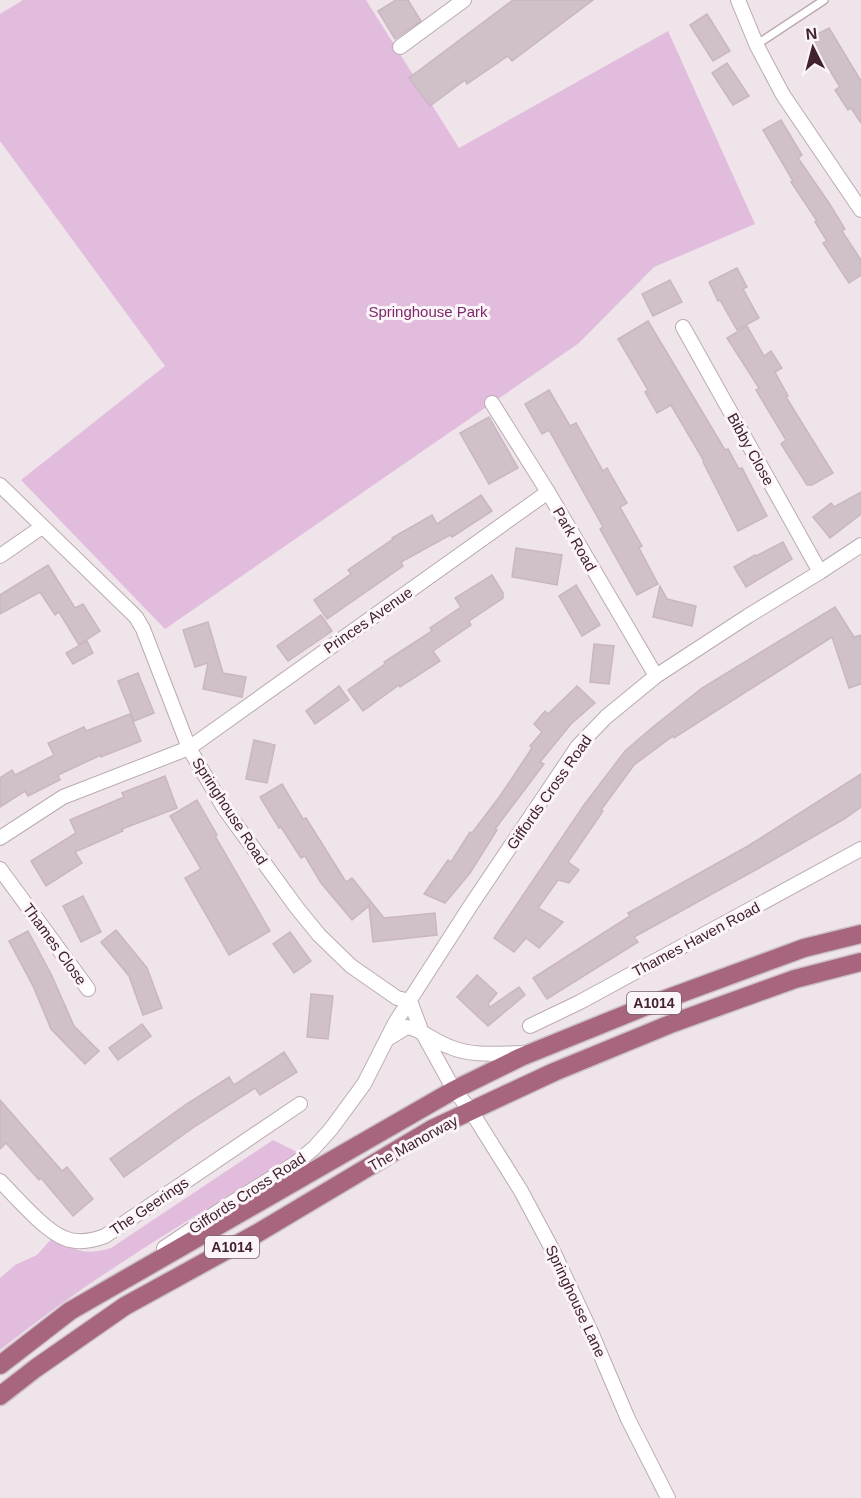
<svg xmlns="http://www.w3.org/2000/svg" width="861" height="1498" viewBox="0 0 861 1498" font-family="Helvetica,sans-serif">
  <rect width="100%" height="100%" fill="#efe4ea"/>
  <g fill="#e1bcdd">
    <polygon points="23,0 366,0 459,148 668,31 755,224 654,267 579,343 165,629 21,480 165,366 0,141 0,14"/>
    <path d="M273,1140L301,1154C197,1214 94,1275 0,1350V1278L15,1265L37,1255L54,1236C75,1251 85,1256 111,1248Z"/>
  </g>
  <g fill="#d0c0c9" stroke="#c9b6c1" stroke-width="1.5">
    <polygon points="396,0 408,0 421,21 395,39 378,11"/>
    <polygon points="513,0 593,0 512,61 508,56 467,84 465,80 430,106 409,78"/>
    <polygon points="707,14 730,51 713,61 690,25"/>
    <polygon points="829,28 861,81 861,123 851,108 848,110 835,90 840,87 810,38"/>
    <polygon points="727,63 749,96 733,105 712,73"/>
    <polygon points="781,120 802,155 798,158 829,203 845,229 842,231 861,260 861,275 849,283 823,243 827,241 815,222 817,221 791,182 793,181 763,130"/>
    <polygon points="737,268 747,287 743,289 759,318 737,330 720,300 718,301 709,282"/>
    <polygon points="670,280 682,302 653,316 642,294"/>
    <polygon points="648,321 725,450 728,449 739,469 742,468 767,516 738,531 703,462 704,461 671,405 657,413 645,392 648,390 618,339"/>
    <polygon points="747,326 764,356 771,351 782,368 775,372 788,396 786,397 833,473 812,485 807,485 781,444 786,440 756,390 759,388 727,338"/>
    <polygon points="549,390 570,426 576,423 603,471 607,468 627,503 620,507 642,546 639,548 658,584 637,595 600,529 603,527 549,430 542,434 525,404"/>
    <polygon points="489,417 518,468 489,484 460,433"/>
    <polygon points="861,492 861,514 830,538 813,517 831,503 834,507"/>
    <polygon points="481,495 492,511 452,537 450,535 401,562 403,566 327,619 314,600 351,574 348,570 393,539 392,538 432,515 437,524"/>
    <polygon points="783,542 792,559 746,587 734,567 755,555 756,556"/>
    <polygon points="516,548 562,555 557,585 512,577"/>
    <polygon points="48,565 75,608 83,604 100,631 79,645 59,612 55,615 40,592 0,614 0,595"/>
    <polygon points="492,575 503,593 503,598 469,621 471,625 433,651 440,661 400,687 399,685 363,711 348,690 385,664 384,662 432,631 430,628 461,607 455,598"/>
    <polygon points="576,585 600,625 582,636 559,596"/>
    <polygon points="660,586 667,599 696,606 692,626 653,617"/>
    <polygon points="835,607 854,637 861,635 861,684 849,688 832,637 674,738 673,736 634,765 601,810 603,811 568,862 579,870 569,883 558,880 538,908 563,922 539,948 526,938 514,952 494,938 584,805 625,751 654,726 702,688"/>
    <polygon points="321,615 332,631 288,661 277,646"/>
    <polygon points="208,622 223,673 246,677 242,697 203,689 208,663 195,667 183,630"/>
    <polygon points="87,641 93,653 73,664 66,653"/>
    <polygon points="594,644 614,646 609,684 590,682"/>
    <polygon points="138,673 154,713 134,721 118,681"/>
    <polygon points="339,686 349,700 315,724 306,711"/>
    <polygon points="577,686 595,703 571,724 540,762 544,764 495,829 497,830 470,873 445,903 424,894 448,860 451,862 470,832 472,833 500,796 532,748 530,746 542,732 534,724 545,711 548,714"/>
    <polygon points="130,714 141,741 101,757 101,755 58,775 60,780 28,796 25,791 0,807 0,778 12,770 15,775 54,755 48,743 84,727 86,731"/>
    <polygon points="254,740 275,745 267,783 246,779"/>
    <polygon points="861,774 861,807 844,819 759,868 634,937 638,942 547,999 533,978 630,916 628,913 748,846"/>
    <polygon points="165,776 177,808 122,829 123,831 75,852 82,863 46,886 31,861 76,833 70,820 124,797 122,793"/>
    <polygon points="282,784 303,819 306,818 346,882 352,878 384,918 435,913 437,935 373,942 369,906 352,920 321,883 305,856 301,858 281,827 279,828 260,797"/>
    <polygon points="197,800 217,835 215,836 270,931 229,955 185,878 201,869 170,816"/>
    <polygon points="83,896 101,932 81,942 63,906"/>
    <polygon points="116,930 147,968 162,1008 143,1015 129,976 101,942"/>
    <polygon points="28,931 51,974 74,1026 99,1051 85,1064 51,1029 33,986 9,941"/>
    <polygon points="290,932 311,961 294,973 273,944"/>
    <polygon points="477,975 497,993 488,1004 490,1007 519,987 525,995 488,1026 457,997"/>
    <polygon points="311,994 333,996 328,1039 307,1037"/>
    <polygon points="142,1024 151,1036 118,1060 109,1048"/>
    <polygon points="284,1052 297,1072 260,1095 255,1088 197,1125 124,1177 110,1159 185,1105 229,1077 234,1085"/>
    <polygon points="0,1100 62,1171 67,1167 93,1199 73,1216 41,1178 39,1180 6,1143 0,1149"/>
  </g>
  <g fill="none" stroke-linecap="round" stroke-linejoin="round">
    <defs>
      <polyline id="lane" points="756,45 824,0"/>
      <g id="street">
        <polyline points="738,0 757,46 783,95 861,210"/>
        <polyline points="400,47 464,0"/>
        <polyline points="683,327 820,572"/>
        <polyline points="492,403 548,492 656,676"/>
        <polyline points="0,485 136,617 143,629 189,748 224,808 297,908 319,935 351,966 397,998 410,1001"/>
        <polyline points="0,556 42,527"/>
        <polyline points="0,838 63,797 189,748 548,492"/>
        <polyline points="0,869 88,989"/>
        <polyline points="410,1001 421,1030 454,1090 471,1111 521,1191 552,1249 591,1332 628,1419 668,1498"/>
        <polyline points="530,1026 580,1002 861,849"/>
        <path d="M389,1038L407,1027C425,1031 433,1041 450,1047C473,1057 501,1053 526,1053"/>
        <path d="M0,1181C16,1197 44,1230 64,1238C78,1244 92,1241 105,1236L300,1104"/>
        <polyline points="164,1248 222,1209 296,1163 314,1148 331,1129 364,1084 395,1023 471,905 578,746 606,717 656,676 748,616 820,572 861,545"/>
      </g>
      <g id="primary">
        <polyline points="0,1365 70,1311 454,1090 521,1057 644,1007 804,948 861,934"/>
        <polyline points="0,1396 36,1368 125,1306 256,1234 432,1129 554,1072 673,1023 795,979 861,962"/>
      </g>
    </defs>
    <use href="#lane" stroke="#bbaab2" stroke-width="10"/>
    <use href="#street" stroke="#bbaab2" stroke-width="16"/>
    <use href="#primary" stroke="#cac1c5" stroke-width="21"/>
    <use href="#lane" stroke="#fff" stroke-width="7"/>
    <use href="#street" stroke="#fff" stroke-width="14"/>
    <use href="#primary" stroke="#a86580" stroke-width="18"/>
  </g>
  <g text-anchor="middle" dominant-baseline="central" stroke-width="6" stroke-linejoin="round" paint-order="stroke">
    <g fill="#fbf5f9" stroke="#7a616c" stroke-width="1.5">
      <rect x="627" y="992" width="54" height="22" rx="4.5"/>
      <rect x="205" y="1236" width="54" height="22" rx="4.5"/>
    </g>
    <g font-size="14" font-weight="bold" fill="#42222f">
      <text x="654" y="1003">A1014</text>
      <text x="232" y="1247">A1014</text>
    </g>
    <g font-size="15" fill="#7d2868" stroke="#fbf5f9">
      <text x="428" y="311">Springhouse Park</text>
    </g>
    <g font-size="15" fill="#42222f" stroke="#fbf5f9">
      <text transform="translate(751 449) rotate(61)">Bibby Close</text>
      <text transform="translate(575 539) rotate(60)">Park Road</text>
      <text transform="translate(368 620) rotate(-35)">Princes Avenue</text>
      <text transform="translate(549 792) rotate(-55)">Giffords Cross Road</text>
      <text transform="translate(230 811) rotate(57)">Springhouse Road</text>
      <text transform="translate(696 939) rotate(-28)">Thames Haven Road</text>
      <text transform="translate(55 944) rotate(54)">Thames Close</text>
      <text transform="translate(413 1143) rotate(-29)">The Manorway</text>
      <text transform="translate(247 1193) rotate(-33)">Giffords Cross Road</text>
      <text transform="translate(149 1206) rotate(-34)">The Geerings</text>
      <text transform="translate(576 1301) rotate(65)">Springhouse Lane</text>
    </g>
  </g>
  <g transform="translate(813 48) rotate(354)" stroke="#fbf5f9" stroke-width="4.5" paint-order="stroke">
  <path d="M0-4.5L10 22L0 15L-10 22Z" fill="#42222f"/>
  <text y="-9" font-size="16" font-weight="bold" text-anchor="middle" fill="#42222f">N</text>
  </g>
</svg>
